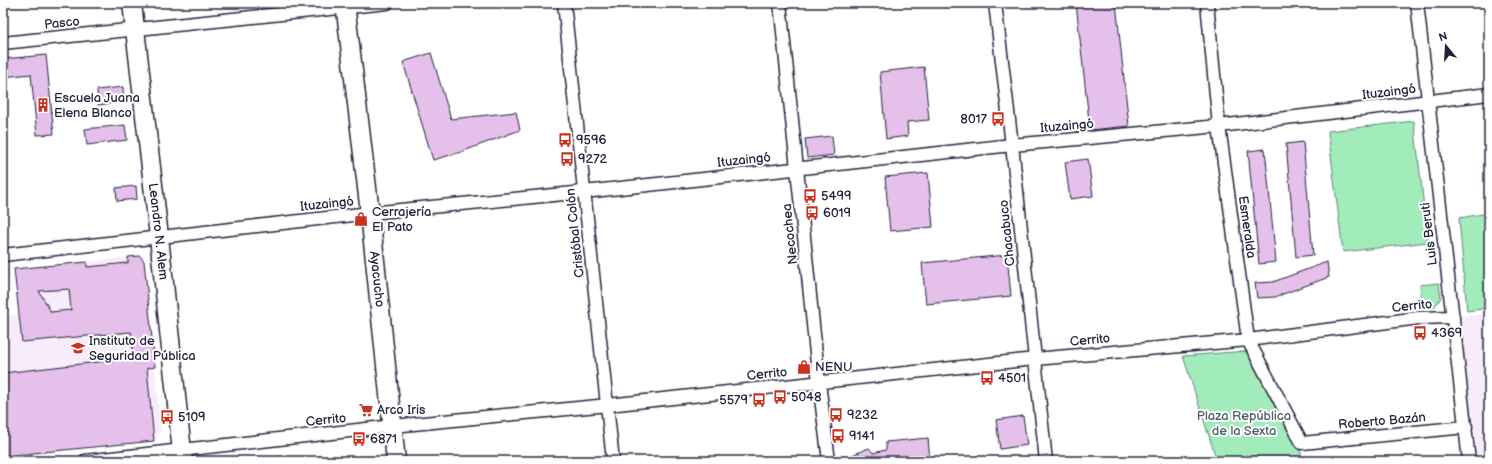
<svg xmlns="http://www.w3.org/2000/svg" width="1492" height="464" viewBox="0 0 1492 464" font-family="'Balsamiq Sans',sans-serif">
  <rect width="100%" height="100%" fill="#fff"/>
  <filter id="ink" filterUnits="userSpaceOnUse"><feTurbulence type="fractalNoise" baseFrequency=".025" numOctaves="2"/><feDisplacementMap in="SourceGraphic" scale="8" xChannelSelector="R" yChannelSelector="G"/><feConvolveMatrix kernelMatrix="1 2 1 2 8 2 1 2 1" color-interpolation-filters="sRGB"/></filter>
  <g filter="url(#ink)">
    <g fill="#f7ecf9">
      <polygon points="140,256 144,261 161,431 154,441 3,456 3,316 19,315 14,269"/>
      <polygon points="1489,314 1489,461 1469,461 1453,317"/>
    </g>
    <g fill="#a2ebba" stroke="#62867a">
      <polygon points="1414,121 1428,242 1343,252 1328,131"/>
      <polygon points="1489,213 1489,308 1467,311 1459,218"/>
      <polygon points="1439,283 1441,298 1434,307 1422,308 1420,285"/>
      <polygon points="1247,351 1301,453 1302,461 1217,461 1183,356"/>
    </g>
    <g fill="#e4c0eb" stroke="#22223b" fill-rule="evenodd">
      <polygon points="1076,3 1116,3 1129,126 1090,130"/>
      <polygon points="431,53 451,119 516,112 520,130 461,152 433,160 403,62"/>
      <polygon points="46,55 54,134 37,135 31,74 3,77 3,59"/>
      <polygon points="924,67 929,120 907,122 908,136 886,139 880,72"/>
      <polygon points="123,87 124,102 98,105 97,90"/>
      <polygon points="125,125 127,140 87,145 85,129"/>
      <polygon points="832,136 834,155 807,158 805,139"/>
      <polygon points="1303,142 1313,255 1296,257 1286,144"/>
      <polygon points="1265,149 1276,262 1259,264 1248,151"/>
      <polygon points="1088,159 1093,196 1070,199 1065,162"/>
      <polygon points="928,173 933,227 890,231 885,177"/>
      <polygon points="136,186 137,199 117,201 116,188"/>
      <polygon points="1007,255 1011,296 926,304 922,263"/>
      <path d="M140,256L144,261L155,367L147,368L154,441L3,456V373L133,358L131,332L22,342L14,269L87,262V267L128,263V257ZM69,289L71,310L51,312L39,291Z"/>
      <polygon points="1327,262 1329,277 1275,297 1257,298 1255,283 1273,282"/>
      <polygon points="1023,416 1027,445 1000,449 996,420"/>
      <polygon points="928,438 930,461 838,461 869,448 873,453 886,450 886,442"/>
    </g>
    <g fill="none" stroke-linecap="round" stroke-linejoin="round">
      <defs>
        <g id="street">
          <polyline points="564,3 613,461"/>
          <polyline points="780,3 819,383 829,461"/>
          <polyline points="995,3 1012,145 1046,461"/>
          <polyline points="1207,3 1219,126 1248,340 1302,443 1466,427"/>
          <polyline points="1417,3 1469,461"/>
          <polyline points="3,43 387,3"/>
          <polyline points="3,255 370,213 584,192 1012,145 1219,126 1489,94"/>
          <polyline points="85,461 393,426 608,405 1035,359 1248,340 1419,318 1453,317"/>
        </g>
        <g id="secondary">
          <path id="s1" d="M132,3L159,237L183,461"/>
          <path id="s2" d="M345,3L370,213L396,461"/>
        </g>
      </defs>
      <use href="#street" stroke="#22223b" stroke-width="15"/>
      <use href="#secondary" stroke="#22223b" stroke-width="21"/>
      <use href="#street" stroke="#fff" stroke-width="12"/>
      <use href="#secondary" stroke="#fff" stroke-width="18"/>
    </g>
  </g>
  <defs>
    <symbol id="building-bare" viewBox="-9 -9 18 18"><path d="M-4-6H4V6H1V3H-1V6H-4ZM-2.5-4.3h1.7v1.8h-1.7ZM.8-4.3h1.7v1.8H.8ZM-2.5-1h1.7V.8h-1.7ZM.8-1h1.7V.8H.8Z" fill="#c8321e" stroke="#fff" stroke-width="2.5" paint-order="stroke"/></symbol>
    <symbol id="bus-bare" viewBox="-9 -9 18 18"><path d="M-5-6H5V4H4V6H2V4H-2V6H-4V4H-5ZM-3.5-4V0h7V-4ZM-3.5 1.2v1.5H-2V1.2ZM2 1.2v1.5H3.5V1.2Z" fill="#c8321e" stroke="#fff" stroke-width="2.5" paint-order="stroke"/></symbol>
    <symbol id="shop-bare" viewBox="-9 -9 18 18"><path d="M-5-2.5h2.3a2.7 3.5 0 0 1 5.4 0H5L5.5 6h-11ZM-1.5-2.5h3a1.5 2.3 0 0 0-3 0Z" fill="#c8321e" stroke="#fff" stroke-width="2.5" paint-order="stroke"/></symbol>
    <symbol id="university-bare" viewBox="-9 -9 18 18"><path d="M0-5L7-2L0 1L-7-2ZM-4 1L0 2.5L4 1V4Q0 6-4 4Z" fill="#c8321e" stroke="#fff" stroke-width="2.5" paint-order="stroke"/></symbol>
    <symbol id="supermarket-bare" viewBox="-9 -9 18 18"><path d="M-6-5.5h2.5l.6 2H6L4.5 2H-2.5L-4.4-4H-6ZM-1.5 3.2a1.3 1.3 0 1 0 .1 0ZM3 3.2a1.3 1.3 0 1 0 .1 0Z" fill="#c8321e" stroke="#fff" stroke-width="2.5" paint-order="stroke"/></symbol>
  </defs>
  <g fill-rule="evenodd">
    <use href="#building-bare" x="33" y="95" width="20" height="20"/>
    <use href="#bus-bare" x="988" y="109" width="20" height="20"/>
    <use href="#bus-bare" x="555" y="130" width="20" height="20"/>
    <use href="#bus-bare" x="557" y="149" width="20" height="20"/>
    <use href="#bus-bare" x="800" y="186" width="20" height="20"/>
    <use href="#bus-bare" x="802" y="203" width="20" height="20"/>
    <use href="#shop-bare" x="351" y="209" width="20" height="20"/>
    <use href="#bus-bare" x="1410" y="323" width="20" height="20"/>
    <use href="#university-bare" x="68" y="338" width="20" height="20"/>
    <use href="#shop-bare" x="794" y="357" width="20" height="20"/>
    <use href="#bus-bare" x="977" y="368" width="20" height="20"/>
    <use href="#bus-bare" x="770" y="387" width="20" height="20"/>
    <use href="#bus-bare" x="749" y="390" width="20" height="20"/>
    <use href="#supermarket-bare" x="356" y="400" width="20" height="20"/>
    <use href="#bus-bare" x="826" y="405" width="20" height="20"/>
    <use href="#bus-bare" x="157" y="407" width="20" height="20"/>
    <use href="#bus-bare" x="828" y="426" width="20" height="20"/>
    <use href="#bus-bare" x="349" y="429" width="20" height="20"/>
  </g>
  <g text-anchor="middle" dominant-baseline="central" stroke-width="4" stroke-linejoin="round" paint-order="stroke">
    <g font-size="13" fill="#22223b" stroke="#fff">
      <text transform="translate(62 23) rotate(-6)">Pasco</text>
      <text transform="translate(1389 92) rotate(-7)">Ituzaingó</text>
      <text transform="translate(1067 126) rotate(-5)">Ituzaingó</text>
      <text transform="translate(744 160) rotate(-6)">Ituzaingó</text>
      <text transform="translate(327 204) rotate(-6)">Ituzaingó</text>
      <text transform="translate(1247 227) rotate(82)">Esmeralda</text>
      <text stroke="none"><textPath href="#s1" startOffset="230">Leandro N. Alem</textPath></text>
      <text transform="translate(575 233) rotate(-96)">Cristóbal Colón</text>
      <text transform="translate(1007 233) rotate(-96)">Chacabuco</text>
      <text transform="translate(790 234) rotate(-96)">Necochea</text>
      <text transform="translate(1429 234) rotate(-97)">Luis Beruti</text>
      <text stroke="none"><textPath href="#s2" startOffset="278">Ayacucho</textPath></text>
      <text transform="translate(1412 306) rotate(-6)">Cerrito</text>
      <text transform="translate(1090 340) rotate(-5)">Cerrito</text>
      <text transform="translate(767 374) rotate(-6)">Cerrito</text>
      <text transform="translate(326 420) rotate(-6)">Cerrito</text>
      <text transform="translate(1382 421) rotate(-5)">Roberto Bazán</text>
    </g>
    <g font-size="13" fill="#22223b" stroke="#fff" text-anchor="start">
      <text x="54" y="98">Escuela Juana<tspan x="54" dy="15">Elena Blanco</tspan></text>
      <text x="987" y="119" text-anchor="end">8017</text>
      <text x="576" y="140">9596</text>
      <text x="578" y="159">9272</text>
      <text x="821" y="196">5499</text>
      <text x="372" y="212">Cerrajería<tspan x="372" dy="15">El Pato</tspan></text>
      <text x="823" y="213">6019</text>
      <text x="1431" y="333">4369</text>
      <text x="89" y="341">Instituto de<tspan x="89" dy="15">Seguridad Pública</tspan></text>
      <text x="815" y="367">NENU</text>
      <text x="998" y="378">4501</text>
      <text x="791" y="397">5048</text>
      <text x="748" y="400" text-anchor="end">5579</text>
      <text x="377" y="410">Arco Iris</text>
      <text x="847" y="415">9232</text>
      <text x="178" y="417">5109</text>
      <text x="849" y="436">9141</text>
      <text x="370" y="439">6871</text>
    </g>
    <g font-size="13" fill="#485e61" stroke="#fff">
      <text x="1244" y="416">Plaza República<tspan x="1244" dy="15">de la Sexta</tspan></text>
    </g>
  </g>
  <rect width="1492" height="464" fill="none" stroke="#fff" stroke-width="16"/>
  <rect x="8" y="8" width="1476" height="448" fill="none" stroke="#22223b" stroke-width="1.5" filter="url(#ink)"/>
  <g transform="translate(1446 46) rotate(342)" stroke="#ffffff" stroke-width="3" paint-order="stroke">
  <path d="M0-3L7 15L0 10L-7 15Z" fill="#22223b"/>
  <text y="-6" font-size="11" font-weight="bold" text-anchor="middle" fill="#22223b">N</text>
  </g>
</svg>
